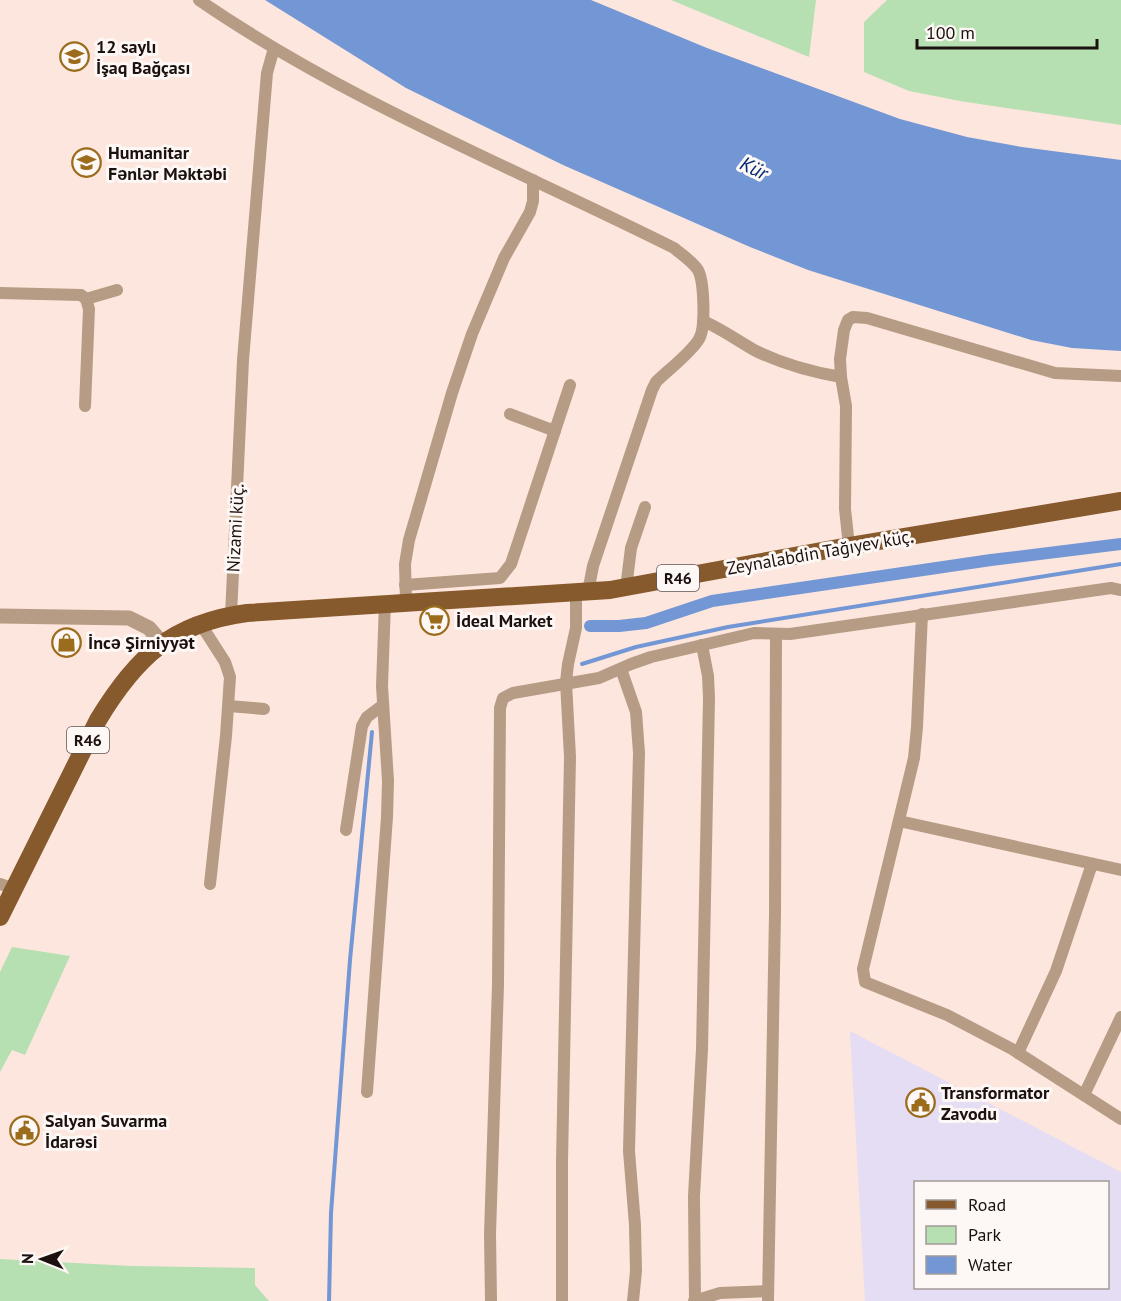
<svg xmlns="http://www.w3.org/2000/svg" width="1121" height="1301" viewBox="0 0 1121 1301" font-family="'PT Sans',sans-serif">
  <rect width="100%" height="100%" fill="#fde6dd"/>
  <path fill="#e5ddf3" fill-rule="evenodd" d="M850,1031L1121,1172V1301H865ZM916,1182H1108V1288H916Z"/>
  <g fill="#b6dfb2">
    <polygon points="671,0 816,0 809,57"/>
    <polygon points="887,0 1121,0 1121,125 960,101 909,91 864,72 864,22"/>
    <polygon points="12,947 70,956 25,1055 12,1050 0,1072 0,972"/>
    <polygon points="0,1259 132,1266 255,1268 255,1285 269,1301 0,1301"/>
  </g>
  <polygon fill="#7397d4" points="265,0 591,0 707,48 900,119 967,137 1022,147 1121,160 1121,351 1072,348 1031,340 808,270 750,247 563,165 406,88"/>
  <g fill="none" stroke-linecap="round" stroke-linejoin="round">
    <g stroke="#7397d4" stroke-width="4">
      <polyline points="582,664 636,647 728,627 1121,564"/>
      <polyline points="329,1301 331,1213 350,960 372,732"/>
    </g>
    <polyline stroke="#7397d4" stroke-width="12" points="590,626 619,626 646,623 712,601 991,560 1121,544"/>
    <g stroke="#b69c85" stroke-width="12">
      <path d="M199,0C346,101 514,168 674,248C682,255 692,261 698,270C704,281 706,328 699,339C692,352 667,371 656,382L652,390L593,566L588,592"/>
      <polyline points="0,293 81,295 86,299 89,309 85,406"/>
      <polyline points="86,299 117,290"/>
      <path d="M703,321C722,329 738,341 756,351C783,364 811,372 841,377"/>
      <polyline points="510,414 555,431"/>
      <polyline points="849,546 845,509 846,406 841,377 840,359 844,330 848,320 853,317 867,318 1055,373 1121,376"/>
      <polyline points="405,585 500,578 511,564 570,385"/>
      <polyline points="626,588 631,548 645,507"/>
      <polyline points="406,602 405,564 409,540 452,393 472,334 504,258 530,212 533,201 533,180"/>
      <polyline points="922,614 917,727 914,758 863,969 865,982 947,1015 1012,1049 1121,1119"/>
      <polyline points="231,615 243,360 267,73 274,48"/>
      <polyline points="200,623 225,662 230,677 226,736 210,884"/>
      <polyline points="621,669 636,712 639,753 629,1151 635,1225 636,1271 633,1301"/>
      <polyline points="229,706 264,709"/>
      <polyline points="899,821 1121,870"/>
      <polyline points="346,830 362,726 367,717 383,705"/>
      <polyline points="0,884 14,889"/>
      <polyline points="1018,1053 1056,971 1092,864"/>
      <polyline points="367,1092 387,817 388,781 382,686 385,603"/>
      <polyline points="1084,1095 1121,1017"/>
      <polyline points="491,1301 490,1234 498,985 500,708 503,698 513,693 599,678 631,664 651,657 754,633 790,634 1111,588 1121,590"/>
      <polyline points="562,1301 562,1162 570,757 566,682 568,664 576,628 576,593"/>
      <polyline points="694,1301 720,1293 768,1291"/>
      <polyline points="695,1301 694,1196 702,1049 709,698 708,676 702,645"/>
      <polyline points="768,1301 775,914 776,635"/>
    </g>
    <polyline stroke="#b69c85" stroke-width="15" points="0,616 129,618 149,628 162,643"/>
    <path stroke="#865a2c" stroke-width="18" d="M0,917L98,720C136,657 172,623 247,613L610,590L849,546L1121,501"/>
  </g>
  <defs>
    <symbol id="school-ring" viewBox="-11 -11 22 22"><circle r="9.5" fill="#fdf7f5" stroke="#9a6c1c" stroke-width="1.5"/><path d="M0-5L7-2L0 1L-7-2ZM-4 1L0 2.5L4 1V4Q0 6-4 4Z" fill="#9a6c1c"/></symbol>
    <symbol id="supermarket-ring" viewBox="-11 -11 22 22"><circle r="9.5" fill="#fdf7f5" stroke="#9a6c1c" stroke-width="1.5"/><path d="M-6-5.5h2.5l.6 2H6L4.5 2H-2.5L-4.4-4H-6ZM-1.5 3.2a1.3 1.3 0 1 0 .1 0ZM3 3.2a1.3 1.3 0 1 0 .1 0Z" fill="#9a6c1c"/></symbol>
    <symbol id="shop-ring" viewBox="-11 -11 22 22"><circle r="9.5" fill="#fdf7f5" stroke="#9a6c1c" stroke-width="1.5"/><path d="M-5-2.5h2.3a2.7 3.5 0 0 1 5.4 0H5L5.5 6h-11ZM-1.5-2.5h3a1.5 2.3 0 0 0-3 0Z" fill="#9a6c1c"/></symbol>
    <symbol id="civic-ring" viewBox="-11 -11 22 22"><circle r="9.5" fill="#fdf7f5" stroke="#9a6c1c" stroke-width="1.5"/><path d="M-.6-6.5H3V-4.5H.6V-3L4-1V1h2V6H-6V1h2V-1L-.6-3ZM-1.2 2.5V6h2.4V2.5Z" fill="#9a6c1c"/></symbol>
  </defs>
  <g fill-rule="evenodd">
    <use href="#school-ring" x="58" y="40" width="33" height="33"/>
    <use href="#school-ring" x="70" y="146" width="33" height="33"/>
    <use href="#supermarket-ring" x="418" y="604" width="33" height="33"/>
    <use href="#shop-ring" x="50" y="626" width="33" height="33"/>
    <use href="#civic-ring" x="904" y="1086" width="33" height="33"/>
    <use href="#civic-ring" x="8" y="1114" width="33" height="33"/>
  </g>
  <g text-anchor="middle" dominant-baseline="central" stroke-width="6" stroke-linejoin="round" paint-order="stroke">
    <g fill="#fdf7f5" stroke="#5f5653" stroke-width="1.5">
      <rect x="657" y="565" width="42" height="26" rx="4.5"/>
      <rect x="67" y="727" width="42" height="26" rx="4.5"/>
    </g>
    <g font-size="16" font-weight="bold" fill="#1b110e">
      <text x="678" y="578">R46</text>
      <text x="88" y="740">R46</text>
    </g>
    <g font-size="18" font-weight="bold" fill="#1b110e" stroke="#fdf7f5" text-anchor="start">
      <text x="96" y="46">12 saylı<tspan x="96" dy="21">İşaq Bağçası</tspan></text>
      <text x="108" y="152">Humanitar<tspan x="108" dy="21">Fənlər Məktəbi</tspan></text>
      <text x="456" y="620">İdeal Market</text>
      <text x="88" y="642">İncə Şirniyyət</text>
      <text x="941" y="1092">Transformator<tspan x="941" dy="21">Zavodu</tspan></text>
      <text x="45" y="1120">Salyan Suvarma<tspan x="45" dy="21">İdarəsi</tspan></text>
    </g>
    <g font-size="18" fill="#1b110e" stroke="#fdf7f5">
      <text transform="translate(235 528) rotate(-87)">Nizami küç.</text>
      <text transform="translate(820 552) rotate(-10)">Zeynalabdin Tağıyev küç.</text>
    </g>
    <g font-size="20" font-style="italic" fill="#022c73" stroke="#fdf7f5">
      <text transform="translate(754 168) rotate(26)">Kür</text>
    </g>
  </g>
  <rect x="914" y="1181" width="195" height="108" fill="#fdf7f5" stroke="#a39b99" stroke-width="1.5"/>
  <rect x="926" y="1200" width="30" height="9" fill="#865a2c" stroke="#a39b99" stroke-width="1.5"/>
  <text x="968" y="1211" font-size="18" fill="#1b110e">Road</text>
  <rect x="926" y="1226" width="30" height="18" fill="#b6dfb2" stroke="#a39b99" stroke-width="1.5"/>
  <text x="968" y="1241" font-size="18" fill="#1b110e">Park</text>
  <rect x="926" y="1256" width="30" height="18" fill="#7397d4" stroke="#a39b99" stroke-width="1.5"/>
  <text x="968" y="1271" font-size="18" fill="#1b110e">Water</text>
  <g transform="translate(42 1259) rotate(271)" stroke="#fdf7f5" stroke-width="4.5" paint-order="stroke">
  <path d="M0-4.5L10 22L0 15L-10 22Z" fill="#1b110e"/>
  <text y="-9" font-size="16" font-weight="bold" text-anchor="middle" fill="#1b110e">N</text>
  </g>
  <path d="M917 39v9h180v-9" fill="none" stroke="#1b110e" stroke-width="3"/>
  <text x="926" y="39" font-size="18" fill="#1b110e" stroke="#fdf7f5" stroke-width="4.5" paint-order="stroke">100 m</text>
</svg>
